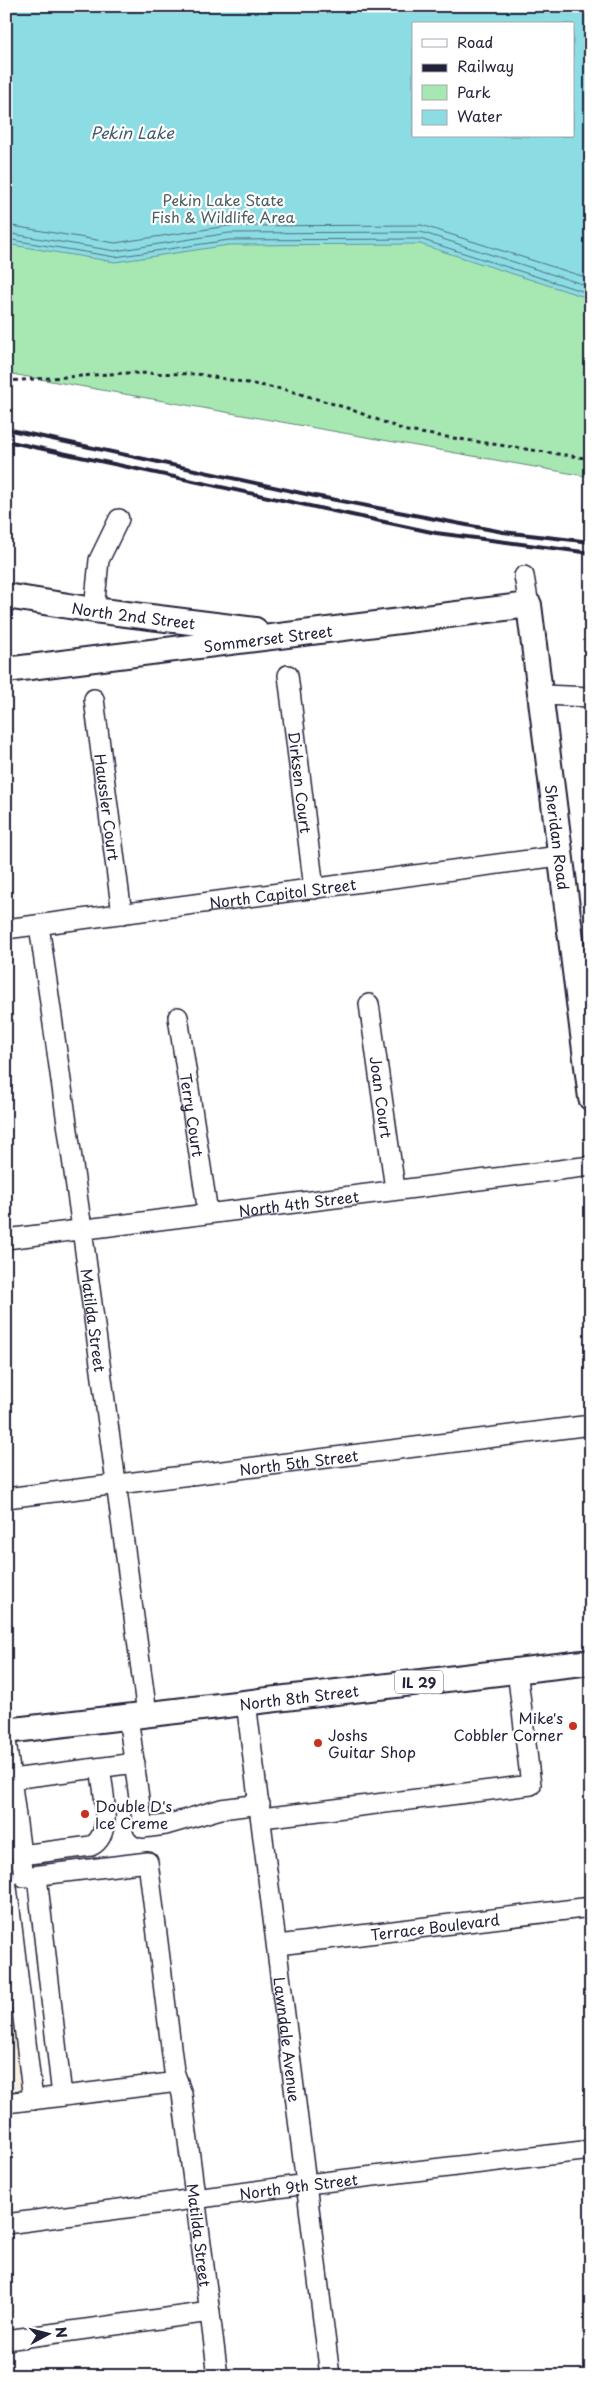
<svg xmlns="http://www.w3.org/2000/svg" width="597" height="2382" viewBox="0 0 597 2382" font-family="'Playpen Sans',sans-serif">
  <rect width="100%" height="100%" fill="#fff"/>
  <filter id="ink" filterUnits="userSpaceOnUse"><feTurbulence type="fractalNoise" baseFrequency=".02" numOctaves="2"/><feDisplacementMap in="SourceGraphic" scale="10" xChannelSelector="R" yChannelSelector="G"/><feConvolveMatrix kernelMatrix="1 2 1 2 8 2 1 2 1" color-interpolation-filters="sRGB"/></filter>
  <g filter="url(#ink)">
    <polygon fill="#f8f0e1" points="6,1839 39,2107 6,2111"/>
    <path fill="#a7e8b2" stroke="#648576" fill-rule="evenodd" d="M6,6H591V477L6,373ZM413,24H573V136H413Z"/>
    <path fill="#8cdde3" stroke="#6292a0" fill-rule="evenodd" d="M6,6H591V299L420,244L229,245L115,262L6,244ZM413,24H573V136H413Z"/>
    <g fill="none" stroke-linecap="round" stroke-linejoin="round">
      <g stroke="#4c6d7e" stroke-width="1">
        <polyline points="6,225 115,243 228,226 421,225 591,279"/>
        <polyline points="6,233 115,251 229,233 421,232 591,287"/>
        <polyline points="6,239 115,257 229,240 420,239 591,294"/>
      </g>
      <defs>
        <g id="minor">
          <polyline points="524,576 529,605"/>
          <polyline points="94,610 99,560 119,519"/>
          <path id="s1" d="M288,675L314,889"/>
          <polyline points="542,695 591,697"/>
          <path id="s2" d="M94,699L122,914"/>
          <path id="s3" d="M39,925L82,1229L147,1714"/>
          <path id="s4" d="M6,929L559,856"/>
          <path id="s5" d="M369,1004L395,1189"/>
          <path id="s6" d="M178,1017L208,1213"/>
          <path id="s7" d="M6,1239L591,1166"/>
          <path id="s8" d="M6,1498L591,1425"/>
          <path id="s9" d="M246,1702L330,2376"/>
          <polyline points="128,1716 143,1828 166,1825 221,1809 260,1804"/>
          <path id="s10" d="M6,1740L24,1877L148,1862L174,2071L182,2094L218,2376"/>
          <polyline points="12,1779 135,1763"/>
          <polyline points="262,1818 531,1785 517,1670"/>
          <path d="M21,1855L91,1846C114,1835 103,1789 100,1768"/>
          <polyline points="37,1876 62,2096"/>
          <polyline points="6,1880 10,1910 6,1910"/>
          <polyline points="10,1910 33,2100"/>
          <path id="s11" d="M278,1945L591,1907"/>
          <polyline points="6,2103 178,2082"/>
          <path id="s12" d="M6,2224L307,2184L591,2150"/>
          <polyline points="6,2340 210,2312"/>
        </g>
        <g id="major">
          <path id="s13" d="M6,596L94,610L255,630"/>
          <path id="s14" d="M6,670L529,605L591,1098"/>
          <path id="s15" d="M6,1731L591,1662"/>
        </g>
      </defs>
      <use href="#minor" stroke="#22223b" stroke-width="22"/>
      <use href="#major" stroke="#22223b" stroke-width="28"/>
      <polyline stroke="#22223b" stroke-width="3" stroke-dasharray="4 4" stroke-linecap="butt" points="6,381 125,373 197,374 287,390 347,408 407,431 591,459"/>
      <use href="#minor" stroke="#fff" stroke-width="19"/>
      <use href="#major" stroke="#fff" stroke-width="24"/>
      <g stroke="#22223b" stroke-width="4">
        <polyline points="6,429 315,496 503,532 591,542"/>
        <polyline points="6,441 436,533 591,553"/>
      </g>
    </g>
  </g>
  <g fill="#c8321e" stroke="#fff" stroke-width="2">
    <circle cx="573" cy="1726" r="5"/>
    <circle cx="318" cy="1743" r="5"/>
    <circle cx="85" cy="1814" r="5"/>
  </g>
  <g text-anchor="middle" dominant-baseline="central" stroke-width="4.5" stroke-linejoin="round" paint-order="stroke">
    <rect fill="#fff" stroke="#646476" stroke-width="1" x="395" y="1670.5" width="48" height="23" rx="4"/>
    <g font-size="14" font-weight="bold" fill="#22223b">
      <text x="419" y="1682">IL 29</text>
    </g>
    <g font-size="15" fill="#4a5d5f" stroke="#fff">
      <text x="223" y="199">Pekin Lake State<tspan x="223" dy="17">Fish &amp; Wildlife Area</tspan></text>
    </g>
    <g font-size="15" fill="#22223b" stroke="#fff">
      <text stroke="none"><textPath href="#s13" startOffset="129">North 2nd Street</textPath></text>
      <text stroke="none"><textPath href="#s14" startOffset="264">Sommerset Street</textPath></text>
      <text stroke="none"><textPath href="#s1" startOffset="108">Dirksen Court</textPath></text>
      <text stroke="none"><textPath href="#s2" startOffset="109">Haussler Court</textPath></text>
      <text stroke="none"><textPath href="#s14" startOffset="761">Sheridan Road</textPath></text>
      <text stroke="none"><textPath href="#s4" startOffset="279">North Capitol Street</textPath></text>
      <text stroke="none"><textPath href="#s5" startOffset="94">Joan Court</textPath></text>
      <text stroke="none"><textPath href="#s6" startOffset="99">Terry Court</textPath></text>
      <text stroke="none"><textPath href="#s7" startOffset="295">North 4th Street</textPath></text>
      <text stroke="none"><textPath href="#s3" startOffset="399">Matilda Street</textPath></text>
      <text stroke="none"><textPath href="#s8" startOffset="295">North 5th Street</textPath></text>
      <text stroke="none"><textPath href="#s15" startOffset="295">North 8th Street</textPath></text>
      <text stroke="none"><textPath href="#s11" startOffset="158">Terrace Boulevard</textPath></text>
      <text stroke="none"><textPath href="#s9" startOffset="340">Lawndale Avenue</textPath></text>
      <text stroke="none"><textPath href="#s12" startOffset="295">North 9th Street</textPath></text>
      <text stroke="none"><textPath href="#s10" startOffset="640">Matilda Street</textPath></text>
    </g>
    <g font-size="15" fill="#22223b" stroke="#fff" text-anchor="start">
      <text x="563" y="1717" text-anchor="end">Mike's<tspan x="563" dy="17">Cobbler Corner</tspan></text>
      <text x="328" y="1734">Joshs<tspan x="328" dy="17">Guitar Shop</tspan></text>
      <text x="95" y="1805">Double D's<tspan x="95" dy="17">Ice Creme</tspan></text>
    </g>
    <g font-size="16" font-style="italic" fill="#425a6d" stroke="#fff">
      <text x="132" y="132">Pekin Lake</text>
    </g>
  </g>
  <rect width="597" height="2382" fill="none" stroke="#fff" stroke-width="25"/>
  <rect x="12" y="12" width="572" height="2357" fill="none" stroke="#22223b" stroke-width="2" filter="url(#ink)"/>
  <rect x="412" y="22" width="162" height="115" fill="#ffffff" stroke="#a7a7b1"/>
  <rect x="422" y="39" width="25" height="8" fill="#ffffff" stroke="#a7a7b1"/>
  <text x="457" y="48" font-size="15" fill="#22223b">Road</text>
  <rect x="422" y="64" width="25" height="8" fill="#22223b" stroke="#a7a7b1"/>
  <text x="457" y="72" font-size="15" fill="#22223b">Railway</text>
  <rect x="422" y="85" width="25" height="15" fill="#a7e8b2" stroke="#a7a7b1"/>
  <text x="457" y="98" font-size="15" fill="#22223b">Park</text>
  <rect x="422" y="110" width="25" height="15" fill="#8cdde3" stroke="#a7a7b1"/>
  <text x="457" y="122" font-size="15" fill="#22223b">Water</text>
  <g transform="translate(48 2334) rotate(83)" stroke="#ffffff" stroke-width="4" paint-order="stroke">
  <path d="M0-4L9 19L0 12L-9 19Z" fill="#22223b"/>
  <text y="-8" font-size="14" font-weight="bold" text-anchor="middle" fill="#22223b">N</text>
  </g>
</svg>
